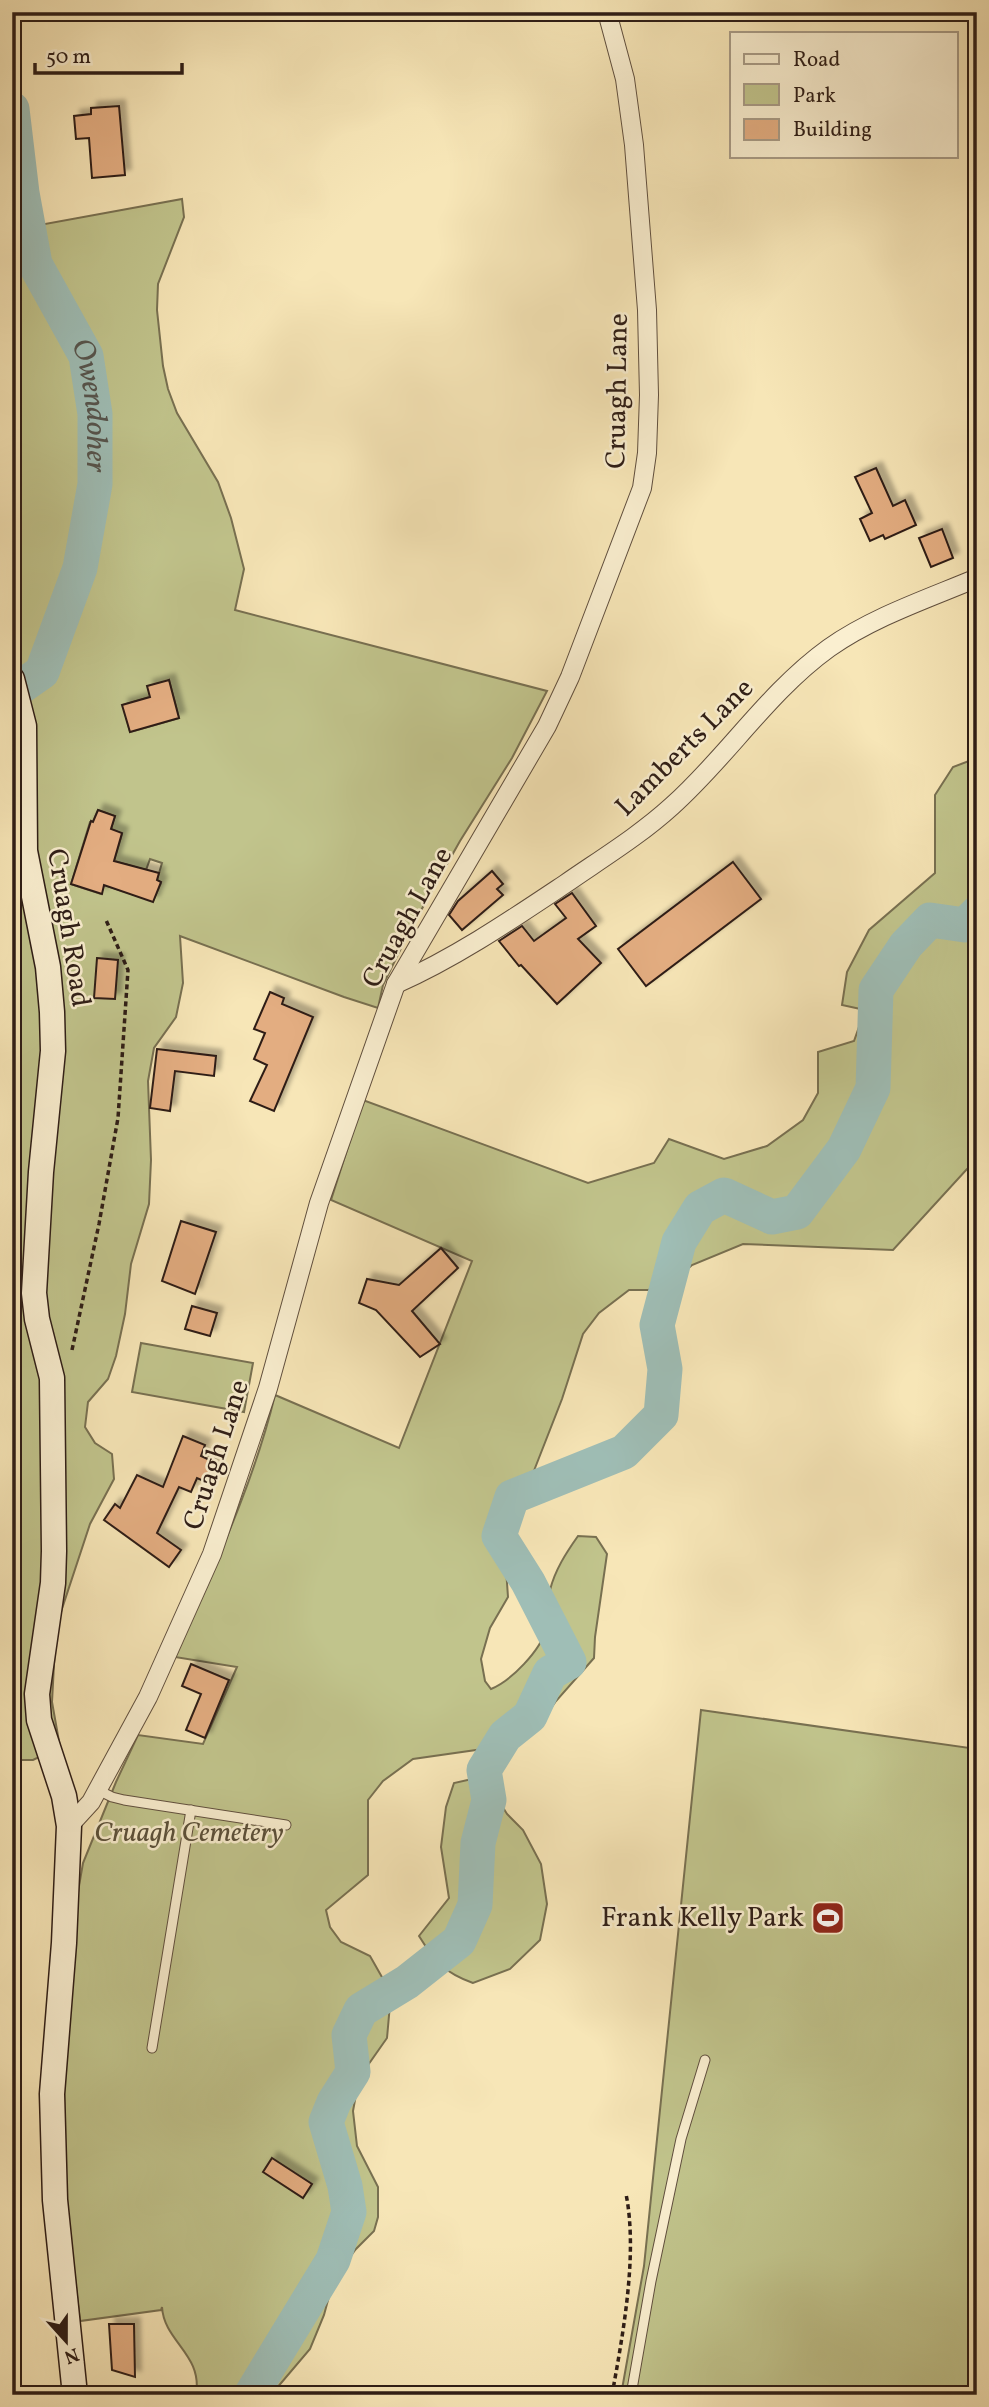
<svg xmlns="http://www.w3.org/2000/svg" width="989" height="2407" viewBox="0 0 989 2407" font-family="Vollkorn,serif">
  <defs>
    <filter id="shadow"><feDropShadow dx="6" dy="-6" stdDeviation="2" flood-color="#0004"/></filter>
  </defs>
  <rect width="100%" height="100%" fill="#f7e6b7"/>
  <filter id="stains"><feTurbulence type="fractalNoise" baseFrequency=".00286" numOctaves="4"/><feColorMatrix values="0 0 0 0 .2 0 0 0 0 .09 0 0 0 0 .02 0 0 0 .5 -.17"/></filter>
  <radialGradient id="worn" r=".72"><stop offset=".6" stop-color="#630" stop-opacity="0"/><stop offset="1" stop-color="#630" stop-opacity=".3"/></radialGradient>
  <g fill="#c1c48c" stroke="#787051" stroke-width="2" fill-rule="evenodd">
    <path d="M182,199L184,217L158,284L157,310L163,366L168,389L177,413L218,482L231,518L244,569L235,610L547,691L512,758L460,841L410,930L383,985L378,1008L344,997L180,936L183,983L176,1017L154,1048L148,1081L151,1160L149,1204L131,1264L125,1314L116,1356L108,1379L88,1402L85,1427L95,1443L112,1454L114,1479L90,1524L56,1627L52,1702L60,1747L33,1760H12V353L15,352L12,325V230ZM169,680L179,718L130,732L123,705L150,697ZM98,810L115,816L111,829L122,834L114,861L146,870L150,859L162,863L157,880L161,883L153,901L104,885L101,894L71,884L90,822H93Z"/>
    <path d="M977,758V1162L967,1169L893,1250L743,1244L692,1265L671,1284L648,1290H629L599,1313L583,1334L562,1399L519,1509L505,1554L508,1597L490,1628L481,1659L485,1681L491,1689C511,1681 541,1650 546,1629C548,1616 547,1603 550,1590C555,1570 566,1553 578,1536L596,1537L607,1554L595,1637L594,1658L556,1701L535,1731L504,1746L413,1759L383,1781L368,1800V1875L326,1910L330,1927L341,1942L370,1956L391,1993L387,2038L359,2078L353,2111L357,2146L378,2187V2217L374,2231L356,2249L334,2278L324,2315L310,2349L271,2395H196C203,2354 164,2342 162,2307L161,2310L80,2321L65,2193L64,2083L74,1915L83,1863L116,1782L138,1735L203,1744L237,1667L175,1657C212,1571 253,1486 275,1395L399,1448L472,1261L331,1200L363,1100L588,1183L654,1163L669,1139L724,1159L767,1146L803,1120L818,1093V1052L854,1041L865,1010L842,1005L847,972L869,930L935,873V795L953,767Z"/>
    <polygon points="141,1343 253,1363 244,1412 132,1392"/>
    <polygon points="701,1710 977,1749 977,2395 621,2395 644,2266"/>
    <path d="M472,1779L491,1788L507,1814L523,1830L541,1864L547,1904L540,1940L510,1969L473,1983C445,1973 435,1962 419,1936L449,1898L441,1847L446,1807L454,1783Z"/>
  </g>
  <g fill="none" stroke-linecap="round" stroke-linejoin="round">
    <g stroke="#9fbeb6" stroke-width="35">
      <path id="s1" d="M12,109L22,193L35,264L86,356L95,414V484L80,568L42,672L12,693"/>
      <polyline points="251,2395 333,2260 349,2212 345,2186 326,2122 334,2102 353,2072 349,2035 361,2010 407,1982 459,1941 475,1905 478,1843 489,1800 484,1770 505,1736 530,1716 550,1673 569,1662 528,1582 499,1536 512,1497 624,1452 661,1415 665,1369 657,1325 679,1242 700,1208 724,1195 772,1217 797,1212 844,1149 873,1088 876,990 906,945 930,920 965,925 977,913"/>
    </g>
  </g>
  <g fill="#e3ad81" stroke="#2e1d16" stroke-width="2" filter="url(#shadow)">
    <polygon points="119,106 125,175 92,178 89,138 76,139 74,116 91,114 91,108"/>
    <polygon points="876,468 893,506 905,500 916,525 885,539 883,535 870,541 860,519 872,513 855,477"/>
    <polygon points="942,529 953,558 931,567 919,538"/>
    <polygon points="169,680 179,718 130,732 122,705 150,697 147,686"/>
    <polygon points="98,810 115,816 111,829 122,833 114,861 159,873 157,880 161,882 153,902 104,885 102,894 71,884 91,821 93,822"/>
    <polygon points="733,862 761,899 646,986 618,949"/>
    <polygon points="492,871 503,884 497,889 503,895 462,930 449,915 458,901"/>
    <polygon points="572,893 596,926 578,939 601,963 557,1004 521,965 519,966 499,941 522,926 534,941 566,918 555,904"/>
    <polygon points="97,958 118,960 115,999 94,998"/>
    <polygon points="270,992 284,998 282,1004 313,1017 274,1111 250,1101 267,1065 254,1059 265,1033 254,1029"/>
    <polygon points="157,1049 216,1056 214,1076 175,1071 170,1111 150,1108"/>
    <polygon points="181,1221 216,1232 195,1294 162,1281"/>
    <polygon points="441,1248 458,1268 412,1311 440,1344 420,1357 376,1310 359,1303 367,1279 399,1285"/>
    <polygon points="192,1306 217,1313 210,1336 185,1329"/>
    <polygon points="183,1436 205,1445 201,1456 214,1462 206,1482 197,1478 191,1492 179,1487 157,1533 181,1550 169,1567 104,1520 115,1504 120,1508 137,1475 163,1487"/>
    <polygon points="191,1664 229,1680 205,1738 186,1730 201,1694 182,1686"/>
    <polygon points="272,2158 312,2184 303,2198 263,2172"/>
    <polygon points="109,2324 134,2324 135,2377 112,2370"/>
  </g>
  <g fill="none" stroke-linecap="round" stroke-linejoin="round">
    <defs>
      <g id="lane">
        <polyline points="98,1790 112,1797 124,1800 286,1825"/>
        <polyline points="152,2048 191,1810"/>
        <polyline points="631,2395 651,2281 681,2139 705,2060"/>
      </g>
      <g id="street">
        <path d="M396,984C455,958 511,920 565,884C601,859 639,836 672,806C727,757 768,692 829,648C873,617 927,599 977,578"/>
        <polyline points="69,1826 91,1802 148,1697 212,1554 268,1388 319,1203 396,984 547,726 570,677 642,488 647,453 649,395 647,310 634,145 625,79 607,12"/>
      </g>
      <polyline id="secondary" points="12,679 24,726 25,851 48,967 52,1012 53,1051 41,1172 34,1293 37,1319 52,1378 54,1551 53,1583 37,1694 39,1720 64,1796 69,1826 64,1943 52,2094 55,2200 75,2395"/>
    </defs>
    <use href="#lane" stroke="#604f3e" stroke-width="11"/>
    <use href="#street" stroke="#604f3e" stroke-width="20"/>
    <use href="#secondary" stroke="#2e1d16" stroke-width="27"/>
    <g stroke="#2e1d16" stroke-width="3.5" stroke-dasharray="5 3.5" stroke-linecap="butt">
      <polyline points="72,1350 99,1224 118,1118 128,970 106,920"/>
      <path d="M612,2395C623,2334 638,2254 626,2194"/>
    </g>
    <use href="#lane" stroke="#faefd0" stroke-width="9"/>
    <use href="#street" stroke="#faefd0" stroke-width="18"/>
    <use href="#secondary" stroke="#faefd0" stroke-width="24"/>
  </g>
  <defs>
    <symbol id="stadium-square" viewBox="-11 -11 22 22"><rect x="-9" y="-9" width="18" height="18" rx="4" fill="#8f2418" stroke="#faefd0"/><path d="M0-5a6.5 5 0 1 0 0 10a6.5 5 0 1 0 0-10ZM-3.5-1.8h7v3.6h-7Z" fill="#fff"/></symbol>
  </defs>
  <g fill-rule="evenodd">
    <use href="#stadium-square" x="809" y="1899" width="38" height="38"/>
  </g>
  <g text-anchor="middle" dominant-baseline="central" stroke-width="5" stroke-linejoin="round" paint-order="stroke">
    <g font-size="28" fill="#2e1d16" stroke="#faefd0">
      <text transform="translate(618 391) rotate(-89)">Cruagh Lane</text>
      <text transform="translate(685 748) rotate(-45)">Lamberts Lane</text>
      <text transform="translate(408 918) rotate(-61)">Cruagh Lane</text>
      <text transform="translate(68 928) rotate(81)">Cruagh Road</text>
      <text transform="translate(217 1455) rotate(-72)">Cruagh Lane</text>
    </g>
    <g font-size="28" font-style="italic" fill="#5a4f39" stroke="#faefd0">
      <text x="189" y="1833">Cruagh Cemetery</text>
    </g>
    <g font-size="28" fill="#2e1d16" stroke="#faefd0" text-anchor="end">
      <text x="804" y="1918">Frank Kelly Park</text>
    </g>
    <g font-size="30" font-style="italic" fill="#56554e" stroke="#faefd0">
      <text stroke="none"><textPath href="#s1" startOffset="312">Owendoher</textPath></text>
    </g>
  </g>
  <rect width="989" height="2407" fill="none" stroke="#f7e6b7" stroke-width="42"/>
  <rect x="14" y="14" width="961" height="2379" fill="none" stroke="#2e1d16" stroke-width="3.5"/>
  <rect x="21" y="21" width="947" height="2365" fill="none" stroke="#2e1d16" stroke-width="2"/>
  <rect x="730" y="32" width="228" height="126" fill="#faefd0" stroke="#a89b86" stroke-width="2"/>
  <rect x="744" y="54" width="35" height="10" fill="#faefd0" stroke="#a89b86" stroke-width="2"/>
  <text x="793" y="66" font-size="21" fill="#2e1d16">Road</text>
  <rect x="744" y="84" width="35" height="21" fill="#c1c48c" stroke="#a89b86" stroke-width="2"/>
  <text x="793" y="102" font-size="21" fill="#2e1d16">Park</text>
  <rect x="744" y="119" width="35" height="21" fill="#e3ad81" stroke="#a89b86" stroke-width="2"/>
  <text x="793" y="136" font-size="21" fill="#2e1d16">Building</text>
  <g transform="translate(66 2341) rotate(159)" stroke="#faefd0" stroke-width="5" paint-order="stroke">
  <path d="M0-5L12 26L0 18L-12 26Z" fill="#2e1d16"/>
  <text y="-10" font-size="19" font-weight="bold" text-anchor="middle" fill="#2e1d16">N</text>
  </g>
  <path d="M35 63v10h147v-10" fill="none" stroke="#2e1d16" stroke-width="3.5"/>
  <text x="46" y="63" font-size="21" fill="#2e1d16" stroke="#faefd0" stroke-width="5" paint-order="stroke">50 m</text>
  <rect width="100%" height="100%" filter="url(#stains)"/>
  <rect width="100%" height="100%" fill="url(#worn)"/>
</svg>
